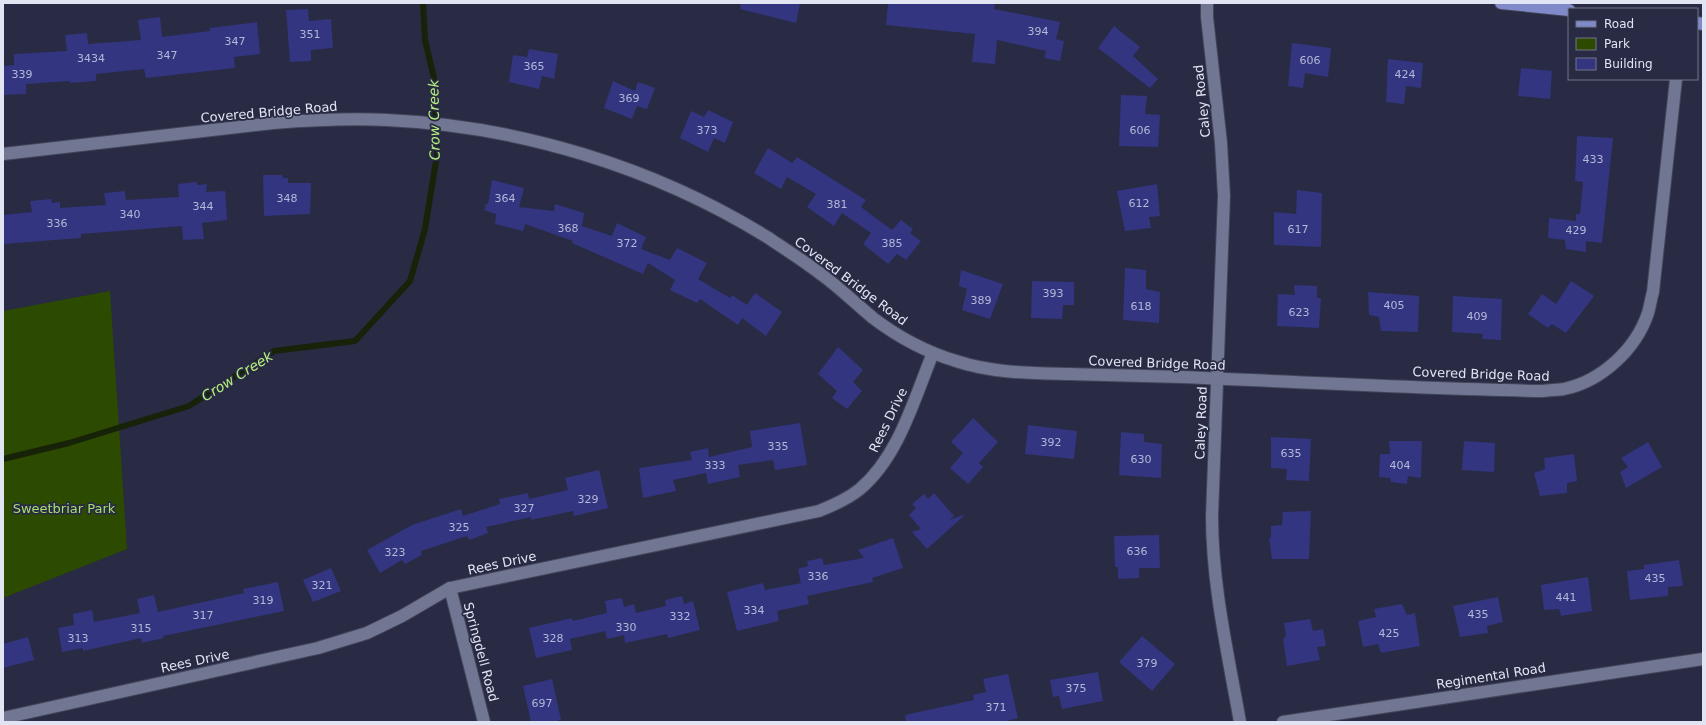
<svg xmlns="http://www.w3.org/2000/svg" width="1706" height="725" viewBox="0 0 1706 725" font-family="'DejaVu Sans',sans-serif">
  <rect width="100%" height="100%" fill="#282b43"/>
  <polygon fill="#2c4a00" points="110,291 127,549 3,598 3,311"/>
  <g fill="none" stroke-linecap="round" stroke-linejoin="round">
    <polyline stroke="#162308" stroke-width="6" points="3,459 69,443 189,406 274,351 355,341 410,281 425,229 437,155 434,78 425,40 423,3"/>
  </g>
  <g fill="#333580">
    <polygon points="741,3 800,3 796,23 740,9"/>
    <polygon points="888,3 995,3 994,9 1060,22 1056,39 1064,41 1060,61 1044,58 1046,51 997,40 995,64 972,62 975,34 886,25"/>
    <polygon points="308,9 309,21 331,19 333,48 311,50 311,61 290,62 286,10"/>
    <polygon points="160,17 162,37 210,31 210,28 257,22 260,54 234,57 235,68 146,78 144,69 96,74 96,81 70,83 70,81 26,84 26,94 3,95 3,66 14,65 14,54 67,51 65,35 87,33 88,44 141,40 138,20"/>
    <polygon points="1114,26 1140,47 1133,56 1158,79 1150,88 1098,48"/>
    <polygon points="1292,43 1331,48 1328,77 1305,73 1303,88 1288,86"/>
    <polygon points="529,49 558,54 554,79 542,76 539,89 509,82 513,55 527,57"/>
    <polygon points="1388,59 1423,63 1421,88 1406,86 1404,104 1386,102"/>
    <polygon points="1521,68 1552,71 1550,99 1518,96"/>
    <polygon points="613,81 635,91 638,82 655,88 647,109 637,106 632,119 604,108"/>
    <polygon points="1121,95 1147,96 1145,114 1160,115 1158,147 1119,146"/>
    <polygon points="708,110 733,122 725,143 714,138 708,152 680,138 691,111 704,117"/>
    <polygon points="1577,136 1613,138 1602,243 1586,241 1586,252 1566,249 1565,240 1548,238 1549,218 1576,221 1576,214 1580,214 1583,182 1575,181"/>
    <polygon points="768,148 792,163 797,157 866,200 861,207 892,230 901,220 913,229 910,233 921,241 906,260 897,254 888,264 863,244 871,233 842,213 834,226 807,207 816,194 787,177 781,189 754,173"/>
    <polygon points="263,175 282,175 283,178 288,178 288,183 311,183 310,214 264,216"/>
    <polygon points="492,180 524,188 519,207 554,211 555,204 584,213 582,226 612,236 617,223 646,237 641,249 670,260 677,248 707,263 698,279 730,298 732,295 747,305 755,293 782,312 766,336 742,318 738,325 700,299 697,303 670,290 675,280 648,263 643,274 572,243 573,241 525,224 523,231 495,224 496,214 484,210 486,204 488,204"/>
    <polygon points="196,182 198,185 207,184 206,192 225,191 227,220 202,223 204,239 183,240 182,226 81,234 81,238 3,244 3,215 32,212 30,201 51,199 52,203 60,202 60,208 106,205 104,193 125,191 126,200 179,197 178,184"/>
    <polygon points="1157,184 1160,216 1149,217 1151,228 1125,231 1117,191"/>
    <polygon points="1297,190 1322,193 1321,247 1274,245 1274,212 1296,214"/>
    <polygon points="1125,268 1146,270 1146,289 1160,292 1159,323 1123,320"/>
    <polygon points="961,270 1003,284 990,319 962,310 967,289 959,286"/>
    <polygon points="1032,281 1074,282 1074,305 1063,305 1062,319 1031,318"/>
    <polygon points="1571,281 1594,296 1566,333 1552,324 1548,328 1528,314 1542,294 1556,304"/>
    <polygon points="1294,285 1317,286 1317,298 1321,298 1319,328 1277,326 1278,294 1295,295"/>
    <polygon points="1368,292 1419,296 1418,332 1381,331 1379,317 1369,315"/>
    <polygon points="1453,296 1502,299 1501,340 1482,339 1483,334 1452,332"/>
    <polygon points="838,347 863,370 853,382 862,391 847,409 832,398 837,391 818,374"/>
    <polygon points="973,418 998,442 979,463 983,467 968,484 950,468 963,453 951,442"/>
    <polygon points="800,423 807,465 775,470 773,460 738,465 740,477 708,484 706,473 673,480 676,491 643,498 639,468 692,460 690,452 708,448 709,457 752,447 750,431"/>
    <polygon points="1028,425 1077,431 1074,459 1025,454"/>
    <polygon points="1121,432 1144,434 1144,442 1162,444 1161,478 1119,475"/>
    <polygon points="1271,437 1311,439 1309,481 1286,480 1287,469 1271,468"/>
    <polygon points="1389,441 1422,441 1421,478 1408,476 1407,484 1391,482 1390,478 1379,477 1380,454 1390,454"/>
    <polygon points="1464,441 1495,443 1494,472 1462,470"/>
    <polygon points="1648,442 1662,467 1626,488 1620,472 1628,467 1621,458"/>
    <polygon points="1574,454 1577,481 1567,483 1567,493 1540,496 1534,473 1545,469 1544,458"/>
    <polygon points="599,470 608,508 574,516 573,511 531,520 531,517 486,527 488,533 469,540 467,536 421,551 422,555 405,564 402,560 380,573 367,550 412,525 461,509 463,516 500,504 499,499 528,493 529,499 568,490 565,478"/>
    <polygon points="934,493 954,516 949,520 966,514 927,549 912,532 921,529 909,515 916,508 912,504 924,494 928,499"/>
    <polygon points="1311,511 1309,559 1272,559 1269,538 1271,538 1271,526 1282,525 1283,512"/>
    <polygon points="1159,535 1160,568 1139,568 1139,578 1118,579 1118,567 1115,567 1114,536"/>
    <polygon points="893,538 903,568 872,578 873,582 807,596 809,604 777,611 779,621 737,631 727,592 763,583 765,590 801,583 798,569 808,566 807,561 822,558 824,565 864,558 858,550"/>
    <polygon points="1679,560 1683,586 1668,587 1668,596 1630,600 1627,571 1644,569 1644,565"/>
    <polygon points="331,568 341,591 313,602 303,580"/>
    <polygon points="1588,577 1592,611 1561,616 1559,609 1544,610 1541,585"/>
    <polygon points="278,582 284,611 163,636 164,638 142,643 141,638 83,651 83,648 62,652 58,628 74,625 73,614 92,610 94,622 140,613 137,599 154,595 158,612 244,593 243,589"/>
    <polygon points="682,596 684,604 693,601 700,630 668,638 667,634 625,643 624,635 607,639 605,631 570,639 572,650 536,658 529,628 572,618 573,621 607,613 605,601 622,598 624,607 634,604 636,613 666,606 665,600"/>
    <polygon points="1498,597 1503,622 1487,626 1488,633 1460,637 1453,606"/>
    <polygon points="1402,604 1407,615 1415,613 1420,646 1381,653 1378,644 1363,647 1358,621 1376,617 1374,609"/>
    <polygon points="1310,619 1313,631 1323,629 1326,646 1317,647 1320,660 1287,666 1283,639 1286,636 1284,623"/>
    <polygon points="1142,636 1175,664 1152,691 1119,662"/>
    <polygon points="28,637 34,660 3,668 3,644"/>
    <polygon points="1098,672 1103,701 1062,709 1059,696 1053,697 1050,680"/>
    <polygon points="1008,674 1018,718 1002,722 906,722 905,715 974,700 973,695 986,692 983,679"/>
    <polygon points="552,679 561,720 558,720 558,722 531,722 523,686"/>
  </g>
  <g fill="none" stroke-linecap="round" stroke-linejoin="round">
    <defs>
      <g id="minor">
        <path d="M1207,3V17L1221,143L1224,196L1212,516C1212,585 1228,654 1240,722"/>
        <path d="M3,154L273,123C311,120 349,118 387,120C519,126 654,167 767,237C785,249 804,261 822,275C840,288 856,304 873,318C898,337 926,352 956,361C992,373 1030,373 1068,374C1106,375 1144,376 1182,377C1302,382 1423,389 1543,391C1550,390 1558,390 1564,389C1602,381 1636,349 1648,313C1650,306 1651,299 1653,292L1676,79"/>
        <polyline points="450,588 484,722"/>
        <path d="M3,718L318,648L367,633L402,616L450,588L819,511C834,505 848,499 860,489C899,456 914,399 933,353"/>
        <polyline points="1283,722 1703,659"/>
      </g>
      <g id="major">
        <polyline points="1501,3 1569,10"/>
        <polyline points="1697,23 1703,24"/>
      </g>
    </defs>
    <use href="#minor" stroke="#434559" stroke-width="14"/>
    <use href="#major" stroke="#434559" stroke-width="14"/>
    <use href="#minor" stroke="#717692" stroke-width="12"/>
    <use href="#major" stroke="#8089ca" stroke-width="12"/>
  </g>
  <g text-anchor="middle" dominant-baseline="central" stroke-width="3.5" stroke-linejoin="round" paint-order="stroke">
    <g font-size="11" fill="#b5b8d6">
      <text x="1038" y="31">394</text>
      <text x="310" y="34">351</text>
      <text x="235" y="41">347</text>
      <text x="167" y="55">347</text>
      <text x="91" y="58">3434</text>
      <text x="1310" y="60">606</text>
      <text x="534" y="66">365</text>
      <text x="22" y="74">339</text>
      <text x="1405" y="74">424</text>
      <text x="629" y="98">369</text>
      <text x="707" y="130">373</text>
      <text x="1140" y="130">606</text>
      <text x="1593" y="159">433</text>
      <text x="287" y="198">348</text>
      <text x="505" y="198">364</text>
      <text x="1139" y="203">612</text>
      <text x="837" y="204">381</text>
      <text x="203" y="206">344</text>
      <text x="130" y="214">340</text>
      <text x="57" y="223">336</text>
      <text x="568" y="228">368</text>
      <text x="1298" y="229">617</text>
      <text x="1576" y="230">429</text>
      <text x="627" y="243">372</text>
      <text x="892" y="243">385</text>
      <text x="1053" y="293">393</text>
      <text x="981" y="300">389</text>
      <text x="1394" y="305">405</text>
      <text x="1141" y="306">618</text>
      <text x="1299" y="312">623</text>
      <text x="1477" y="316">409</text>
      <text x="1051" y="442">392</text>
      <text x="778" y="446">335</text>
      <text x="1291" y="453">635</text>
      <text x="1141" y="459">630</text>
      <text x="715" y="465">333</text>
      <text x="1400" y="465">404</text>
      <text x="588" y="499">329</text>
      <text x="524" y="508">327</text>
      <text x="459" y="527">325</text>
      <text x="1137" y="551">636</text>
      <text x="395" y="552">323</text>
      <text x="818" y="576">336</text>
      <text x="1655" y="578">435</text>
      <text x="322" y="585">321</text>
      <text x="1566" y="597">441</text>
      <text x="263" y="600">319</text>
      <text x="754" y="610">334</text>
      <text x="1478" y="614">435</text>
      <text x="203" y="615">317</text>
      <text x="680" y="616">332</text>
      <text x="626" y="627">330</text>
      <text x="141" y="628">315</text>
      <text x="1389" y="633">425</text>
      <text x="78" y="638">313</text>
      <text x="553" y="638">328</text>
      <text x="1147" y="663">379</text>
      <text x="1076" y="688">375</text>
      <text x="542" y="703">697</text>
      <text x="996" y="707">371</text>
    </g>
    <g font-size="13" fill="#e0e4f3" stroke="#282b43">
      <text transform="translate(1202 101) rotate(-96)">Caley Road</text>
      <text transform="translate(269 112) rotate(-5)">Covered Bridge Road</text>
      <text transform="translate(851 281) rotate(37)">Covered Bridge Road</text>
      <text transform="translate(1157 363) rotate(2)">Covered Bridge Road</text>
      <text transform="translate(1481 374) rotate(2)">Covered Bridge Road</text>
      <text transform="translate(888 420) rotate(-64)">Rees Drive</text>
      <text transform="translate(1201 423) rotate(-88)">Caley Road</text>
      <text transform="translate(502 563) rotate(-12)">Rees Drive</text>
      <text transform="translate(481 652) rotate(75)">Springdell Road</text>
      <text transform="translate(195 661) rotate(-12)">Rees Drive</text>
      <text transform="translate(1491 676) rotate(-9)">Regimental Road</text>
    </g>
    <g font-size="13" fill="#a7df6f" stroke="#282b43">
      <text x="64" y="508">Sweetbriar Park</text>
    </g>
    <g font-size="14" font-style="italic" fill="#b7ef7f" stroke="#282b43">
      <text transform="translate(434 120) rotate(-91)">Crow Creek</text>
      <text transform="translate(237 376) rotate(-32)">Crow Creek</text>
    </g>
  </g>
  <rect width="1706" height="725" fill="none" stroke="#e0e4f3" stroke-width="8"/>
  <rect x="1568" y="8" width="130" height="72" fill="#282b43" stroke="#727589"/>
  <rect x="1576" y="21" width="20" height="6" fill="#8089ca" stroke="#727589"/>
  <text x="1604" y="28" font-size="12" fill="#e0e4f3">Road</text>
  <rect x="1576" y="38" width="20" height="12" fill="#2c4a00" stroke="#727589"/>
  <text x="1604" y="48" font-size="12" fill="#e0e4f3">Park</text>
  <rect x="1576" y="58" width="20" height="12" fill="#333580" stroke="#727589"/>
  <text x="1604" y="68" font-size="12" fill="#e0e4f3">Building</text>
</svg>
